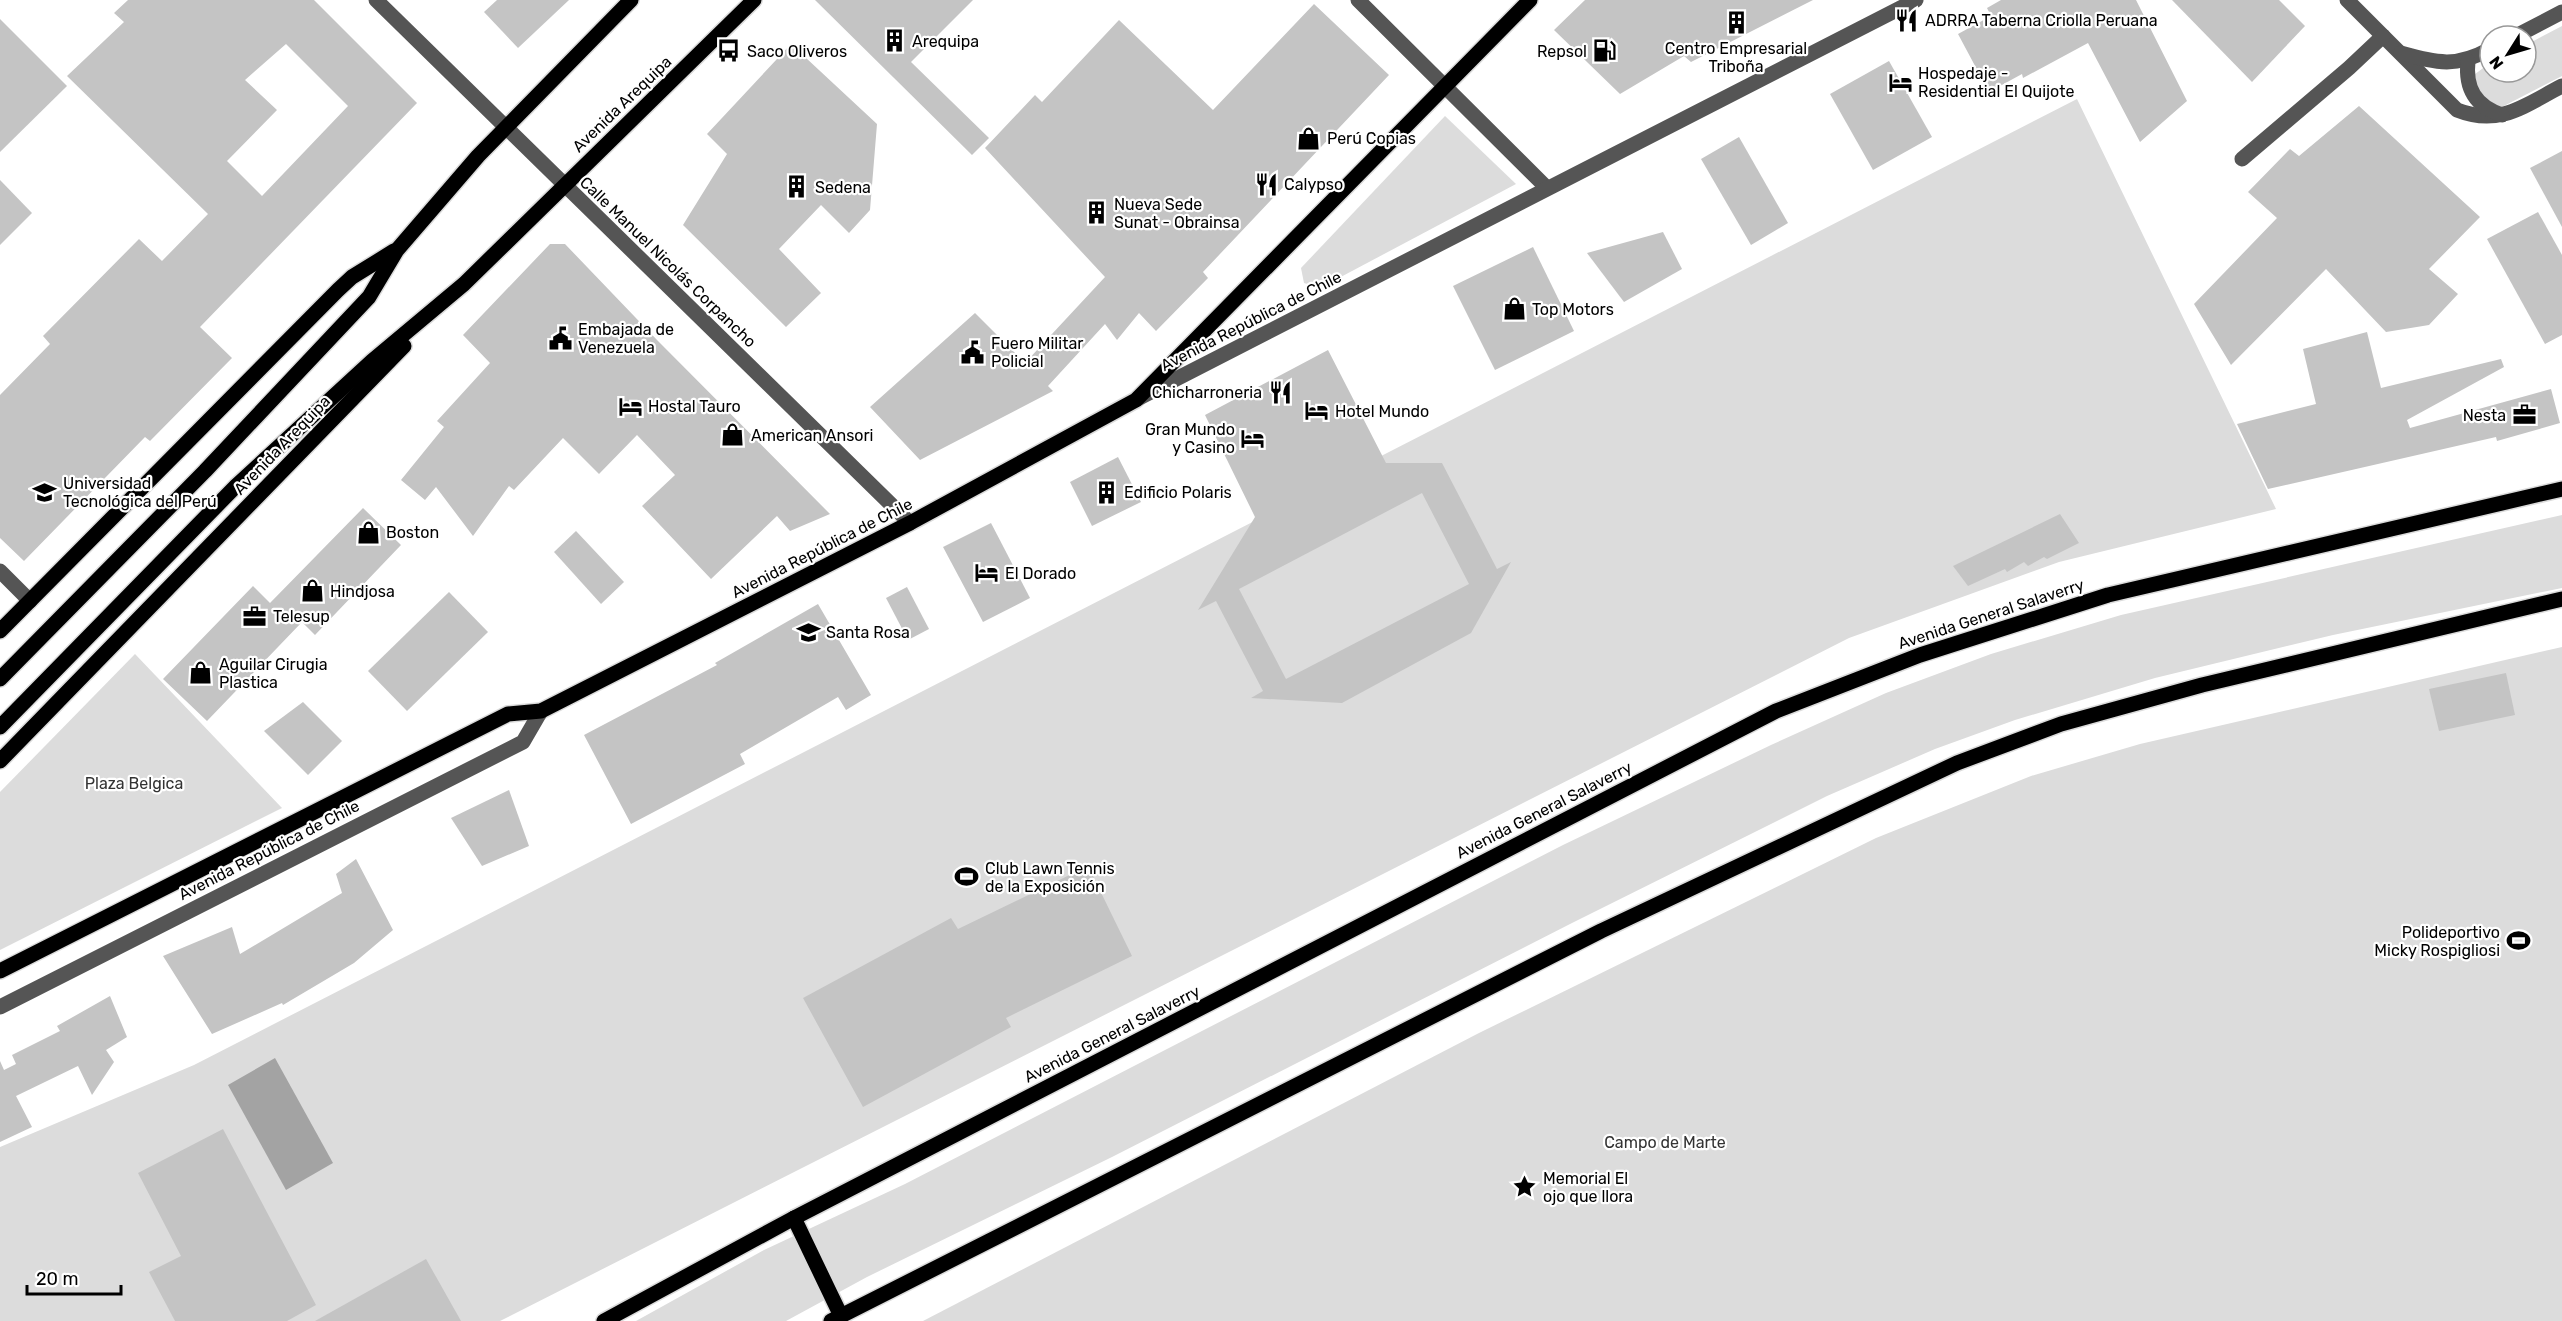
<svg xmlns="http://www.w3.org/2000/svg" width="2562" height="1321" viewBox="0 0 2562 1321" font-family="Rubik,sans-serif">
  <rect width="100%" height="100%" fill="#fff"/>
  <g fill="#dcdcdc">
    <polygon points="2562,26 2562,76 2500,108 2490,107 2471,77 2490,63 2490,72 2526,72 2526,45"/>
    <polygon points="2077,99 2276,509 2059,562 1849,638 500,1321 0,1321 0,1147 194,1065"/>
    <polygon points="1445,116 1516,184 1320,288 1304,283 1301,268"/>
    <polygon points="2562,515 2562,588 2333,635 2155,678 2015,720 1935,749 1827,796 1572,923 1112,1157 867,1277 786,1321 636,1321 764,1250 905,1184 1563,845 1771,745 1886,693 1991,654 2121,615"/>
    <polygon points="2562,647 2562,1321 923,1321 1479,1033 1876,838 2031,776 2140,744"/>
    <polygon points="135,654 282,808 0,950 0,792"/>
  </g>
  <polygon fill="#a3a3a3" points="275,1058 333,1163 286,1190 228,1085"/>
  <g fill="#c4c4c4" fill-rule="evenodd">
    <path d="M128,0H314L417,103L200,327L232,358L150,441L145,437L24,561L0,538V395L50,344L43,336L139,239L162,261L208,214L67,76L124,22L114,13ZM286,44L348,106L262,196L227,161L277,110L245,80Z"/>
    <polygon points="497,0 569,0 518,48 484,12"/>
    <polygon points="815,0 973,0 911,62 989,138 972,155"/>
    <polygon points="1585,0 1813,0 1691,62 1684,56 1620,94 1554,30"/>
    <polygon points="2001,0 2136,0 2187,101 2140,142 2088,43 2023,78 2022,74 1989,92 1958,34 1991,16 1987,8"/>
    <polygon points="2172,0 2279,0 2305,26 2252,82"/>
    <polygon points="1314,4 1389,75 1203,272 1208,278 1156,331 1139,313 1117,340 1105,324 1048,386 1053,391 920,460 870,407 975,313 1025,363 1105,277 985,148 1035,95 1042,102 1119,20 1213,110"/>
    <polygon points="0,19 67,86 0,152"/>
    <polygon points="791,44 877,124 870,210 849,233 821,205 779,249 821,293 786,327 683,225 727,154 707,134"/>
    <polygon points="1889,61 1932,137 1873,170 1830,94"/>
    <polygon points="2359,106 2480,217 2429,269 2458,294 2429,325 2386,332 2326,269 2231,365 2194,304 2277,218 2248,192 2290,149 2299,156"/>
    <polygon points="1739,137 1788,223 1751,245 1701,159"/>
    <polygon points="2562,151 2562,227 2530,168"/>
    <polygon points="0,180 32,213 0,245"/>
    <polygon points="2538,212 2562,255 2562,335 2545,344 2487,239"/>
    <polygon points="1663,232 1682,269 1624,302 1587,253"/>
    <polygon points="550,244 565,244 658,341 830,514 790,531 777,516 711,579 642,506 675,475 637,435 599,474 563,438 514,490 509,486 473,536 436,487 425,500 401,480 444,427 437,421 490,363 463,335"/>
    <polygon points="1533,247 1574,331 1495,370 1453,286"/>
    <polygon points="2367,332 2381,388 2501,359 2504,367 2407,420 2410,428 2551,389 2560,423 2497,441 2496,437 2268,489 2237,424 2316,404 2303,349"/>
    <path d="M1328,350L1386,463H1442L1497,569L1511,562L1471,633L1342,703L1251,698L1263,691L1216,601L1198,610L1255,517L1205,415ZM1422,493L1469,584L1286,679L1239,589Z"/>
    <polygon points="1118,457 1141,502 1092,526 1070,482"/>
    <polygon points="363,508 401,545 315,635 302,622 207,721 163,679 253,586 270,603"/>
    <polygon points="2060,514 2079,543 2047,559 2044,557 2028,566 2024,562 2007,572 2005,569 1968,586 1953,566"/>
    <polygon points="991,523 1030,598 983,622 943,547"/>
    <polygon points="576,531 624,582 601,604 554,552"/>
    <polygon points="907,587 929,629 908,640 886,598"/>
    <polygon points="449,592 488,632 407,711 368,671"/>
    <polygon points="818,604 871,695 846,710 838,697 740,754 745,764 631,824 584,735 717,665 715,663"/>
    <polygon points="2506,673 2515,715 2439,731 2429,689"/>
    <polygon points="303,702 342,741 308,775 264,731"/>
    <polygon points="509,790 529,846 482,866 451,818"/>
    <polygon points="356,859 393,930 354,963 283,1005 282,1003 212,1034 163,956 232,927 240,954 342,893 336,874"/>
    <polygon points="1088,866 1132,956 1006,1018 1011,1027 863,1107 803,998 951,918 958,929"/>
    <polygon points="110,996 127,1037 106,1050 114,1062 92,1095 78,1066 16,1096 32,1127 0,1142 0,1061 4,1070 16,1064 12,1055 60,1031 57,1026"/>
    <polygon points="223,1129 316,1305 287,1321 175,1321 149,1272 181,1256 138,1173"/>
    <polygon points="426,1259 461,1321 315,1321"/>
  </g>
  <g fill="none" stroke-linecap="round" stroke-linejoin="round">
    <defs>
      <g id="major">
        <polyline points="0,631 338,290 352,277 394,251"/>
        <polyline points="0,679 205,471 369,297 397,250 478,156 631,0"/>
        <polyline points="0,727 236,486 372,361 464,284 754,0"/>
        <polyline points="0,761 404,346"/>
        <polyline points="0,971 508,714 541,711 910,523 1136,400 1530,0"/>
        <polyline points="794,1218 841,1316"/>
        <polyline points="604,1321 794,1218 1776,711 1920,655 2108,595 2562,489"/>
        <polyline points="831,1321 1601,931 1957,763 2061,724 2202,685 2562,599"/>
      </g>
    </defs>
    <use href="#major" stroke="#dbdbdb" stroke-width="18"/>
    <g stroke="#555" stroke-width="15">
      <polyline points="376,0 910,523"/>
      <polyline points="1358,0 1547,188"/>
      <path d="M2347,0L2457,110C2500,127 2525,105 2562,86"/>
      <polyline points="2516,36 2562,12"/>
      <path d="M2401,53C2438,63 2455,68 2490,49"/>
      <path d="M2468,61C2465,88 2475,106 2502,115"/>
      <polyline points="2242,159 2349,68 2383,36"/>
      <polyline points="1139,398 1916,0"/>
      <polyline points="0,571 30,601"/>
      <polyline points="0,1007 523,742 541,711"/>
    </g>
    <use href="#major" stroke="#000" stroke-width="15"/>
  </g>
  <defs>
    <symbol id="restaurant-bare" viewBox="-9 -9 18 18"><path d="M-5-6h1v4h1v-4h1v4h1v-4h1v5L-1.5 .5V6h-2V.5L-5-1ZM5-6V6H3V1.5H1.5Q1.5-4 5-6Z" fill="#000" stroke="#fff" stroke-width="2.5" paint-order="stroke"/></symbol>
    <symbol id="building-bare" viewBox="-9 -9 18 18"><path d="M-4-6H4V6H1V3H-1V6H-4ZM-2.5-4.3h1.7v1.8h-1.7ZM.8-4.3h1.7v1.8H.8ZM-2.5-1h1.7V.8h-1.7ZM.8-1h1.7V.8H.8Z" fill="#000" stroke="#fff" stroke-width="2.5" paint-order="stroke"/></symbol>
    <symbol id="bus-bare" viewBox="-9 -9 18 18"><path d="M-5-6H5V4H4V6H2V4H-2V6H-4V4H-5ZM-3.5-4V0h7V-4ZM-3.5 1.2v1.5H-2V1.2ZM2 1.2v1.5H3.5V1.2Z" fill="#000" stroke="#fff" stroke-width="2.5" paint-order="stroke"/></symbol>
    <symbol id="fuel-bare" viewBox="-9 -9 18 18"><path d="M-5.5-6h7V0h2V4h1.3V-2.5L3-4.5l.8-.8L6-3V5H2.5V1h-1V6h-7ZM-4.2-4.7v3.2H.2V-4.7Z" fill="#000" stroke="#fff" stroke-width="2.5" paint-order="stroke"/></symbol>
    <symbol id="hotel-bare" viewBox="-9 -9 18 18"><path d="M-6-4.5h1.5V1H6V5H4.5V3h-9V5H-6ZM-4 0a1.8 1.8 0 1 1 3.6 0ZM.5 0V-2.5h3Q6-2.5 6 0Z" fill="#000" stroke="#fff" stroke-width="2.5" paint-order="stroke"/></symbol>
    <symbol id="shop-bare" viewBox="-9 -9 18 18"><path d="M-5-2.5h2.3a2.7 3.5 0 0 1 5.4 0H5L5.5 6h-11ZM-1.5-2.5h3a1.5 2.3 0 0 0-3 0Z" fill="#000" stroke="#fff" stroke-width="2.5" paint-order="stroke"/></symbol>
    <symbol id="civic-bare" viewBox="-9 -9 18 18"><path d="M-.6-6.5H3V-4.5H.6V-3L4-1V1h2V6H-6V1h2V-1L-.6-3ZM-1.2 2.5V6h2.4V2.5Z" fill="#000" stroke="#fff" stroke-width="2.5" paint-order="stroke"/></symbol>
    <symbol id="office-bare" viewBox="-9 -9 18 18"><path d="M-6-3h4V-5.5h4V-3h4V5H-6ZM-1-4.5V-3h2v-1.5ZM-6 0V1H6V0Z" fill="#000" stroke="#fff" stroke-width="2.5" paint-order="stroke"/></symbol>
    <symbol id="university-bare" viewBox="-9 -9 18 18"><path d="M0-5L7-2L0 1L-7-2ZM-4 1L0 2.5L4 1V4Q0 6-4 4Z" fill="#000" stroke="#fff" stroke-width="2.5" paint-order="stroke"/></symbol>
    <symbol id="school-bare" viewBox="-9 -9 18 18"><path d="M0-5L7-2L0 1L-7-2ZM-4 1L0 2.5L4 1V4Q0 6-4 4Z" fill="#000" stroke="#fff" stroke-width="2.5" paint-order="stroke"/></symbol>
    <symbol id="stadium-bare" viewBox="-9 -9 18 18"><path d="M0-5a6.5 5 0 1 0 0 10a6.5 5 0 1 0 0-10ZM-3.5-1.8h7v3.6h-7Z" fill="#000" stroke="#fff" stroke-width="2.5" paint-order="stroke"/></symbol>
    <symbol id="sight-bare" viewBox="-9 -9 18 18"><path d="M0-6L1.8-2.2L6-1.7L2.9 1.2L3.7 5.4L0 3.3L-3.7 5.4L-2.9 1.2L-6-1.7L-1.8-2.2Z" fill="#000" stroke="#fff" stroke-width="2.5" paint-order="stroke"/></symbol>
  </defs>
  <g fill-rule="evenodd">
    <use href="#restaurant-bare" x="1890" y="4" width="33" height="33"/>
    <use href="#building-bare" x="1720" y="6" width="33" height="33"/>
    <use href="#building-bare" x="878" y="24" width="33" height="33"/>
    <use href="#bus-bare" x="712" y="34" width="33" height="33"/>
    <use href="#fuel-bare" x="1588" y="34" width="33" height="33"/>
    <use href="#hotel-bare" x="1884" y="66" width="33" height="33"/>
    <use href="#shop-bare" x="1292" y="122" width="33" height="33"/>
    <use href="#restaurant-bare" x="1250" y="168" width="33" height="33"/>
    <use href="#building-bare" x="780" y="170" width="33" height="33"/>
    <use href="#building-bare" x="1080" y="196" width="33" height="33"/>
    <use href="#shop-bare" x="1498" y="292" width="33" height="33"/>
    <use href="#civic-bare" x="544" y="322" width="33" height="33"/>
    <use href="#civic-bare" x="956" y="336" width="33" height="33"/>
    <use href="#restaurant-bare" x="1264" y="376" width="33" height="33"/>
    <use href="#hotel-bare" x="614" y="390" width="33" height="33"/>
    <use href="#hotel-bare" x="1300" y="394" width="33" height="33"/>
    <use href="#office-bare" x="2508" y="398" width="33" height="33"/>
    <use href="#shop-bare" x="716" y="418" width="33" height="33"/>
    <use href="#hotel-bare" x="1236" y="422" width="33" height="33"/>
    <use href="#university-bare" x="28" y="476" width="33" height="33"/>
    <use href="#building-bare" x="1090" y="476" width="33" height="33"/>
    <use href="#shop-bare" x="352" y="516" width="33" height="33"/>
    <use href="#hotel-bare" x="970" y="556" width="33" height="33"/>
    <use href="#shop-bare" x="296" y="574" width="33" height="33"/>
    <use href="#office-bare" x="238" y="600" width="33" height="33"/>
    <use href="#school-bare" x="792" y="616" width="33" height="33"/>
    <use href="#shop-bare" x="184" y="656" width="33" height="33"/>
    <use href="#stadium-bare" x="950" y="860" width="33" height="33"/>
    <use href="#stadium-bare" x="2502" y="924" width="33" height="33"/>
    <use href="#sight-bare" x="1508" y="1170" width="33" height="33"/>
  </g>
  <g text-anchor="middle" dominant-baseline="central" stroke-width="4.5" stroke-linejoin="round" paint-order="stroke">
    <g font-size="16" fill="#000" stroke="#fff" text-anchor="start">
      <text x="1925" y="20">ADRRA Taberna Criolla Peruana</text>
      <text x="912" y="41">Arequipa</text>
      <text x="1736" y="48" text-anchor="middle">Centro Empresarial<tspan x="1736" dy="18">Triboña</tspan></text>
      <text x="747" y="51">Saco Oliveros</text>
      <text x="1587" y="51" text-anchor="end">Repsol</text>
      <text x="1918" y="73">Hospedaje -<tspan x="1918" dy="18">Residential El Quijote</tspan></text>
      <text x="1327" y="138">Perú Copias</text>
      <text x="1284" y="184">Calypso</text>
      <text x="815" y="187">Sedena</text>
      <text x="1114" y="204">Nueva Sede<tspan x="1114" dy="18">Sunat - Obrainsa</tspan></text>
      <text x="1532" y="309">Top Motors</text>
      <text x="578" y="329">Embajada de<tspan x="578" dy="18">Venezuela</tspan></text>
      <text x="991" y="343">Fuero Militar<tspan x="991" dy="18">Policial</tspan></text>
      <text x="1262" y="392" text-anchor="end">Chicharroneria</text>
      <text x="648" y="406">Hostal Tauro</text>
      <text x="1335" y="411">Hotel Mundo</text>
      <text x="2506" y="415" text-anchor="end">Nesta</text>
      <text x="1235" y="429" text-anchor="end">Gran Mundo<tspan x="1235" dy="18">y Casino</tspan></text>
      <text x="751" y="435">American Ansori</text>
      <text x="63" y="483">Universidad<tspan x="63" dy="18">Tecnológica del Perú</tspan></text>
      <text x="1124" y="492">Edificio Polaris</text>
      <text x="386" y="532">Boston</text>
      <text x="1005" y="573">El Dorado</text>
      <text x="330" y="591">Hindjosa</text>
      <text x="273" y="616">Telesup</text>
      <text x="826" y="632">Santa Rosa</text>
      <text x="219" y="664">Aguilar Cirugia<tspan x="219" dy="18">Plastica</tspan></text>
      <text x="985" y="868">Club Lawn Tennis<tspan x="985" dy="18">de la Exposición</tspan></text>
      <text x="2500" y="932" text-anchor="end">Polideportivo<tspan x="2500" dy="18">Micky Rospigliosi</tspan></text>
      <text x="1543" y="1178">Memorial El<tspan x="1543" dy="18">ojo que llora</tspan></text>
    </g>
    <g font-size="16" fill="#000" stroke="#fff">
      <text transform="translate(622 104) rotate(-44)">Avenida Arequipa</text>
      <text transform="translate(668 262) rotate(44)">Calle Manuel Nicolás Corpancho</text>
      <text transform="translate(1251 321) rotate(-27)">Avenida República de Chile</text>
      <text transform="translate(282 445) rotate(-46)">Avenida Arequipa</text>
      <text transform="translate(822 548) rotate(-27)">Avenida República de Chile</text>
      <text transform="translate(1991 614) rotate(-18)">Avenida General Salaverry</text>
      <text transform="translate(1544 810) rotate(-27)">Avenida General Salaverry</text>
      <text transform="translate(269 850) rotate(-27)">Avenida República de Chile</text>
      <text transform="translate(1112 1034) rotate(-27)">Avenida General Salaverry</text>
    </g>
    <g font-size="16" fill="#333" stroke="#fff">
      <text x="134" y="783">Plaza Belgica</text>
      <text x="1665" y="1142">Campo de Marte</text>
    </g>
  </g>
  <g transform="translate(2508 54) rotate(233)"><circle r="28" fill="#ffffff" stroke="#999999" stroke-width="1.5"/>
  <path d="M0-4.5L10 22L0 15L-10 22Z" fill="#000000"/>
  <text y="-9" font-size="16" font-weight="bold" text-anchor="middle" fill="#000000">N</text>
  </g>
  <path d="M27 1285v9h94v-9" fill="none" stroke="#000000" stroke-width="3"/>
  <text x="36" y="1285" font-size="18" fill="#000000" stroke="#ffffff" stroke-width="4.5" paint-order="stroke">20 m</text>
</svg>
